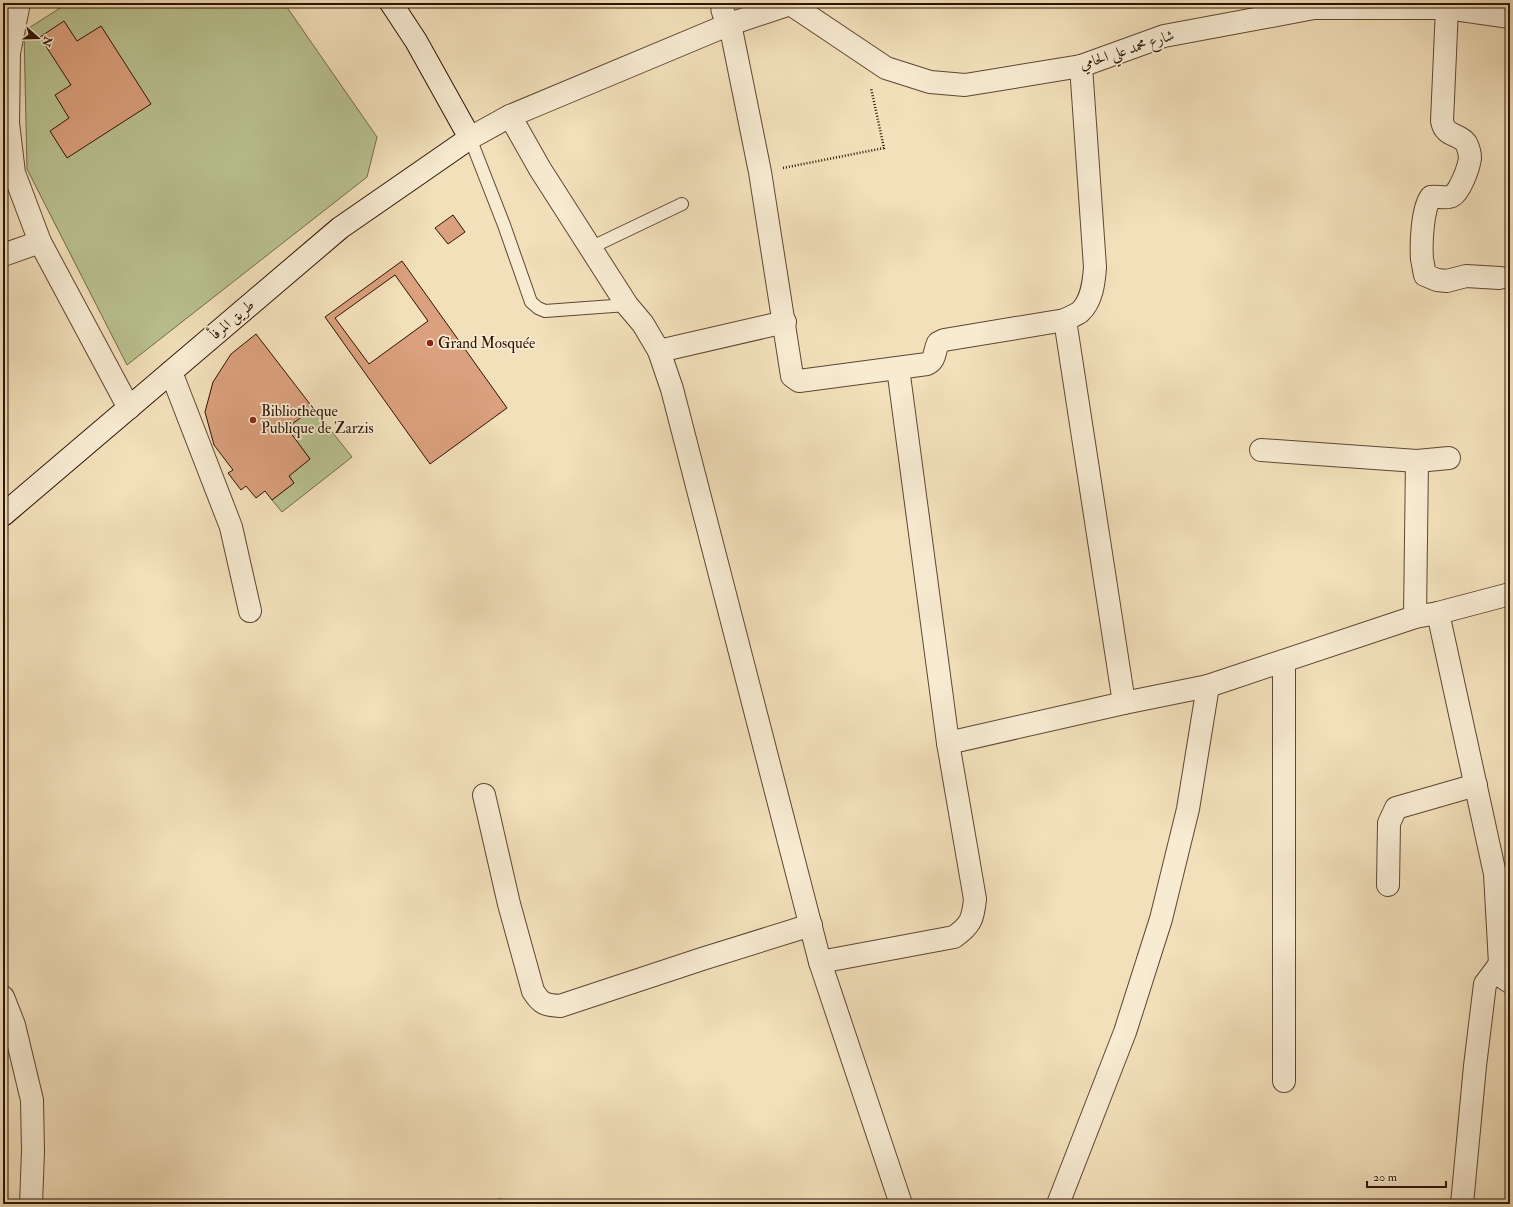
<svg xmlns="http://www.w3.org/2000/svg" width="1513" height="1207" viewBox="0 0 1513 1207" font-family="'IM FELL Double Pica',Amiri,serif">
  <rect width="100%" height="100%" fill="#f2e0ba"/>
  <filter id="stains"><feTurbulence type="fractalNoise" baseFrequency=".005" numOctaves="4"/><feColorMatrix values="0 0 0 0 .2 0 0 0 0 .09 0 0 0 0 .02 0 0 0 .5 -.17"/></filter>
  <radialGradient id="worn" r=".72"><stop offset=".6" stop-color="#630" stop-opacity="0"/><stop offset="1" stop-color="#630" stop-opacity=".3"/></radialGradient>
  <g fill="#b9c290" stroke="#726a4a">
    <polygon points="68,3 284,3 377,137 367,177 127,365 27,169 24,31"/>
    <polygon points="313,408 352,457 282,512 272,500 294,483 289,476 310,459 287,428"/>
  </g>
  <g fill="#dba07d" stroke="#2c1303" fill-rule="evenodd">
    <polygon points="64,21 77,41 101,26 151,104 67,158 50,131 69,118 55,95 71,85 40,37"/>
    <polygon points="453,215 465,232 448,244 435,228"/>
    <path d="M402,261L507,408L430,464L325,317ZM395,275L428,321L369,364L335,318Z"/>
    <polygon points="256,334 313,408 287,428 310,459 289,476 294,483 272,500 265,491 256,498 246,486 241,490 228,473 233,470 214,445 205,412 213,382 231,354"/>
    <polygon points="502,1199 502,1204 479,1204 478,1201"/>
  </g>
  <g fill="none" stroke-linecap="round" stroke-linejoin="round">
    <defs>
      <g id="lane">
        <polyline points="470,138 504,225 531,302 538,308 545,311 627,305"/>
        <polyline points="590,248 682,204"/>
      </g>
      <g id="street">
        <polyline points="19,3 9,53 8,123 14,173 40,242 129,408"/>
        <path d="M723,3C720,11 726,18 730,24L760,172L792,376L799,381L927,364C936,360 934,351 938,343L944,340L1065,320"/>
        <polyline points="789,3 886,68 930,82 965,85 1081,66 1164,36 1314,8 1447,8 1510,17"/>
        <path d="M1447,8L1442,121C1445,137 1458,133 1466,143C1468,147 1470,153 1470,158C1469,167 1460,192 1452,196C1447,199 1438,196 1431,197C1422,209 1421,244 1422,259C1423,264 1424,270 1425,275L1437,280L1447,281L1466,276L1500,278"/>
        <path d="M1081,66L1095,267C1094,282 1092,301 1080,312C1076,315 1070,317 1065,320L1124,703"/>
        <polyline points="510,116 540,169 627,305 643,324 659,351 672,389 820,962 901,1204"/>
        <polyline points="470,138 510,116 730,24 790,4"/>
        <polyline points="3,255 40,242"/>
        <polyline points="659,351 785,322"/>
        <polyline points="898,368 948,743"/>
        <polyline points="171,372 231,527 250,611"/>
        <polyline points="1261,450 1417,461 1449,458"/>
        <polyline points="1438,613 1495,874 1500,964 1504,978 1510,982"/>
        <polyline points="1415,617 1417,461"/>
        <polyline points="1284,661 1284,1081"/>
        <path d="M484,795L509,904L533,991C541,1004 545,1005 560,1006L702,959L811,925"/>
        <polyline points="1388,885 1389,823 1396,808 1476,785"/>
        <path d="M820,962L954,937C971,925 973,919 975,899L948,743L1124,703L1208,686L1415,617L1438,613L1510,594"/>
        <polyline points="3,997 14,1025 32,1100 33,1151 31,1204"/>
        <polyline points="1058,1204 1125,1032 1161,919 1188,809 1208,686"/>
        <polyline points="1462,1204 1475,1066 1485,984 1500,964"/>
      </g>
      <polyline id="secondary" points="3,515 340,228 470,138 416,41 391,3"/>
    </defs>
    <use href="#lane" stroke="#5e4631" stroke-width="14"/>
    <use href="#street" stroke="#5e4631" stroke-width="24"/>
    <use href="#secondary" stroke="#2c1303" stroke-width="24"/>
    <polyline stroke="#2c1303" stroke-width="2.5" stroke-dasharray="1 2" stroke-linecap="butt" points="783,168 884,148 871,88"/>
    <use href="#lane" stroke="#f7ebd2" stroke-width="12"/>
    <use href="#street" stroke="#f7ebd2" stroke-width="22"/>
    <use href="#secondary" stroke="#f7ebd2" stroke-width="22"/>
  </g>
  <g fill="#8f2418" stroke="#f7ebd2" stroke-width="1.5">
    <circle cx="430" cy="343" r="4"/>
    <circle cx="253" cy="420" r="4"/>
  </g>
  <g text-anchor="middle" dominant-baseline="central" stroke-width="3.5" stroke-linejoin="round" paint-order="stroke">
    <g font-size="15" fill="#2c1303" stroke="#f7ebd2">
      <text transform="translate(1127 50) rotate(-18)">شارع محمد علي الحامي</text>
      <text transform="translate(232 320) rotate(-40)">طريق المرفأ</text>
    </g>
    <g font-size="15" fill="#2c1303" stroke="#f7ebd2" text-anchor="start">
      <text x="438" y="343">Grand Mosquée</text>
      <text x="261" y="411">Bibliothèque<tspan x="261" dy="17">Publique de Zarzis</tspan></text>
    </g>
  </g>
  <rect width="1513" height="1207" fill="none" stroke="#f2e0ba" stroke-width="16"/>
  <rect x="4" y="4" width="1505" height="1199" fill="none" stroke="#2c1303" stroke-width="2"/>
  <rect x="8" y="8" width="1497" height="1191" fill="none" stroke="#2c1303"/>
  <g transform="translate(38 38) rotate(110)" stroke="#f7ebd2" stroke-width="3" paint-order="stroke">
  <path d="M0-3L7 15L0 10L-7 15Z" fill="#2c1303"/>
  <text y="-6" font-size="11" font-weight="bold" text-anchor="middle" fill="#2c1303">N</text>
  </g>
  <path d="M1367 1181v6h79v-6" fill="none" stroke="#2c1303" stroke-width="2"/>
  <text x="1373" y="1181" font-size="12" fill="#2c1303" stroke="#f7ebd2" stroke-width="3" paint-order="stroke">20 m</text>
  <rect width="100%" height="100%" filter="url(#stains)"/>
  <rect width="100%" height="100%" fill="url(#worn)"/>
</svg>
